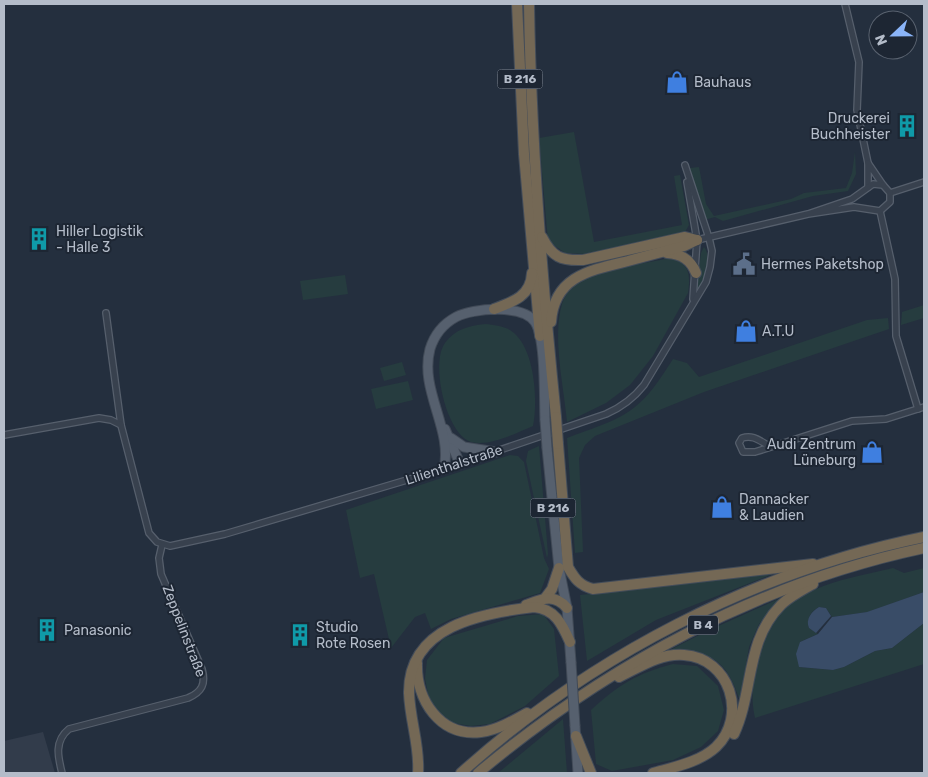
<svg xmlns="http://www.w3.org/2000/svg" width="928" height="777" viewBox="0 0 928 777" font-family="Rubik,sans-serif">
  <rect width="100%" height="100%" fill="#242f3e"/>
  <polygon fill="#323c4b" points="43,732 55,773 4,773 4,741"/>
  <g fill="#263c3f">
    <polygon points="574,132 594,242 682,225 674,176 680,175 689,225 685,232 674,237 585,254 565,253 548,241 539,138"/>
    <polygon points="855,152 856,174 848,191 813,196 723,221 715,217 704,220 690,168 699,167 706,204 714,216 791,199 804,193 846,188 852,173"/>
    <path d="M704,247C714,259 702,283 696,294L701,253Z"/>
    <path d="M670,258C689,262 691,275 688,293L653,356L630,385L606,403L567,422C564,387 552,337 562,304C565,293 575,284 584,279C609,267 642,264 670,258Z"/>
    <polygon points="345,275 348,294 303,300 300,281"/>
    <polygon points="924,305 924,318 901,325 902,312"/>
    <path d="M888,318L889,329L704,392L595,436L585,445L579,458L583,552L575,553L567,438C627,416 638,415 673,359L687,363L699,377L867,320Z"/>
    <path d="M485,324C495,325 506,326 514,333C535,351 538,401 533,426C516,433 490,447 471,442C446,434 430,363 445,343C455,329 469,326 485,324Z"/>
    <polygon points="402,362 406,375 384,381 380,368"/>
    <polygon points="408,381 413,400 376,409 371,389"/>
    <polygon points="539,446 548,554 547,558 526,461 528,451"/>
    <polygon points="510,455 518,456 524,462 544,558 549,569 540,593 451,619 431,629 425,613 415,617 391,648 374,574 360,578 346,510"/>
    <path d="M893,568L904,573L924,568V592L868,612L832,617L826,608L819,607C810,612 807,618 809,628L818,634L800,642L799,667L833,670L844,667L875,651L892,648L924,623V664L755,718C750,696 753,677 760,655C762,647 764,637 768,630C793,585 848,579 893,568Z"/>
    <polygon points="773,574 656,620 587,661 580,595"/>
    <path d="M783,597L759,624L749,647L740,701C726,659 712,651 668,651L705,632Z"/>
    <polygon points="543,614 554,629 559,676 525,706 490,724 471,726 453,723 436,712 428,694 425,678 427,660 444,638 518,616"/>
    <path d="M673,664L697,666L718,686L724,710L718,731L701,747L673,760L612,771L596,764L591,710C618,685 638,673 673,664Z"/>
    <polygon points="563,719 567,773 498,773"/>
  </g>
  <g fill="#394c67">
    <polygon points="924,592 924,623 892,648 875,651 844,667 833,670 799,667 796,654 800,642 818,634 832,617 867,612"/>
    <path d="M819,607L826,608L831,616L816,633L809,628C805,619 812,611 819,607Z"/>
  </g>
  <g fill="none" stroke-linecap="round" stroke-linejoin="round">
    <defs>
      <g id="street">
        <polyline points="845,4 859,62 857,110 868,163"/>
        <polyline points="687,182 697,240 693,299"/>
        <polyline points="868,187 868,163 883,185"/>
        <polyline points="890,193 924,182"/>
        <polyline points="880,211 895,279 896,336 918,409"/>
        <polyline points="697,240 808,214 852,199 873,184 883,185 890,193 890,202 880,211 854,207 808,214"/>
        <polyline points="106,313 121,425"/>
        <path d="M4,435L99,418L111,420L121,425L149,533L157,542L170,546L225,534L444,469L606,414C622,407 633,399 644,385L706,282L710,267L712,251L709,238L685,165"/>
        <path d="M771,447L755,452H743L739,443L742,438C754,434 761,442 771,447L852,421L886,419L924,407"/>
        <path d="M62,773C58,757 54,741 69,729L188,698C202,692 206,684 202,669L161,574L159,558L162,545"/>
      </g>
      <g id="primary">
        <polyline points="445,429 460,464"/>
        <polyline points="451,438 464,447 496,452"/>
        <polyline points="547,448 559,568 567,608 571,662"/>
        <path d="M444,469C453,429 419,390 430,349C434,336 443,324 456,317C473,308 523,304 535,322C546,339 544,398 545,420"/>
        <polyline points="575,726 578,773"/>
      </g>
      <g id="highway">
        <polyline points="517,4 524,154 540,336"/>
        <path d="M529,4C531,142 542,280 556,417"/>
        <path d="M542,237C552,257 561,261 583,260L685,237L697,240"/>
        <path d="M667,253C682,254 691,260 696,273"/>
        <path d="M494,309C513,302 531,296 532,273"/>
        <path d="M551,322C554,276 591,270 628,261C647,256 666,251 684,246L697,240"/>
        <path d="M558,444L568,567C575,579 579,585 593,589L813,564"/>
        <polyline points="546,597 552,589 559,568"/>
        <path d="M526,605C542,599 554,593 567,608"/>
        <path d="M417,663C416,700 440,737 481,732C497,730 513,721 527,713"/>
        <path d="M619,677C640,667 660,653 684,655C730,658 748,716 716,747C700,762 674,767 653,773"/>
        <path d="M734,734C754,691 745,641 781,605C789,597 802,590 813,584"/>
        <polyline points="576,736 591,773"/>
        <path d="M418,773C420,746 410,721 409,693C408,626 482,613 534,607C555,609 562,624 570,642"/>
        <path d="M461,773C591,656 753,572 924,537"/>
        <path d="M478,773C607,665 759,583 924,548"/>
      </g>
    </defs>
    <use href="#street" stroke="#565f6c" stroke-width="8"/>
    <use href="#primary" stroke="#414a57" stroke-width="11"/>
    <use href="#highway" stroke="#434c59" stroke-width="12"/>
    <use href="#street" stroke="#38414e" stroke-width="5.5"/>
    <use href="#primary" stroke="#56606e" stroke-width="9"/>
    <use href="#highway" stroke="#746855" stroke-width="10"/>
    <defs>
      <g id="primary-bridge">
        <polyline points="545,420 547,448"/>
        <polyline points="571,662 575,726"/>
      </g>
      <polyline id="highway-bridge" points="556,417 558,444"/>
    </defs>
    <use href="#primary-bridge" stroke="#414a57" stroke-width="11" stroke-linecap="butt"/>
    <use href="#highway-bridge" stroke="#434c59" stroke-width="12" stroke-linecap="butt"/>
    <use href="#primary-bridge" stroke="#56606e" stroke-width="9"/>
    <use href="#highway-bridge" stroke="#746855" stroke-width="10"/>
  </g>
  <defs>
    <symbol id="shop-bare" viewBox="-9 -9 18 18"><path d="M-5-2.5h2.3a2.7 3.5 0 0 1 5.4 0H5L5.5 6h-11ZM-1.5-2.5h3a1.5 2.3 0 0 0-3 0Z" fill="#3f7fe0" stroke="#1d2633" stroke-width="2.5" paint-order="stroke"/></symbol>
    <symbol id="building-bare" viewBox="-9 -9 18 18"><path d="M-4-6H4V6H1V3H-1V6H-4ZM-2.5-4.3h1.7v1.8h-1.7ZM.8-4.3h1.7v1.8H.8ZM-2.5-1h1.7V.8h-1.7ZM.8-1h1.7V.8H.8Z" fill="#0f9aa8" stroke="#1d2633" stroke-width="2.5" paint-order="stroke"/></symbol>
    <symbol id="civic-bare" viewBox="-9 -9 18 18"><path d="M-.6-6.5H3V-4.5H.6V-3L4-1V1h2V6H-6V1h2V-1L-.6-3ZM-1.2 2.5V6h2.4V2.5Z" fill="#5c6f8a" stroke="#1d2633" stroke-width="2.5" paint-order="stroke"/></symbol>
  </defs>
  <g fill-rule="evenodd">
    <use href="#shop-bare" x="661" y="66" width="32" height="32"/>
    <use href="#building-bare" x="891" y="110" width="32" height="32"/>
    <use href="#building-bare" x="23" y="223" width="32" height="32"/>
    <use href="#civic-bare" x="728" y="248" width="32" height="32"/>
    <use href="#shop-bare" x="730" y="315" width="32" height="32"/>
    <use href="#shop-bare" x="856" y="436" width="32" height="32"/>
    <use href="#shop-bare" x="706" y="491" width="32" height="32"/>
    <use href="#building-bare" x="31" y="614" width="32" height="32"/>
    <use href="#building-bare" x="284" y="619" width="32" height="32"/>
  </g>
  <g text-anchor="middle" dominant-baseline="central" stroke-width="4" stroke-linejoin="round" paint-order="stroke">
    <g fill="#1d2633" stroke="#878f9c" stroke-width="1">
      <rect x="497.5" y="69.5" width="45" height="19" rx="4"/>
      <rect x="530.5" y="498.5" width="45" height="19" rx="4"/>
      <rect x="688" y="615.5" width="30" height="19" rx="4"/>
    </g>
    <g font-size="12" font-weight="bold" fill="#b4bcc9">
      <text x="520" y="79">B 216</text>
      <text x="553" y="508">B 216</text>
      <text x="703" y="625">B 4</text>
    </g>
    <g font-size="14" fill="#b4bcc9" stroke="#1d2633" text-anchor="start">
      <text x="694" y="82">Bauhaus</text>
      <text x="890" y="118" text-anchor="end">Druckerei<tspan x="890" dy="16">Buchheister</tspan></text>
      <text x="56" y="231">Hiller Logistik<tspan x="56" dy="16">- Halle 3</tspan></text>
      <text x="761" y="264">Hermes Paketshop</text>
      <text x="762" y="331">A.T.U</text>
      <text x="856" y="444" text-anchor="end">Audi Zentrum<tspan x="856" dy="16">Lüneburg</tspan></text>
      <text x="739" y="499">Dannacker<tspan x="739" dy="16">&amp; Laudien</tspan></text>
      <text x="316" y="627">Studio<tspan x="316" dy="16">Rote Rosen</tspan></text>
      <text x="64" y="630">Panasonic</text>
    </g>
    <g font-size="14" fill="#b4bcc9" stroke="#1d2633">
      <text transform="translate(454 465) rotate(-18)">Lilienthalstraße</text>
      <text transform="translate(184 631) rotate(69)">Zeppelinstraße</text>
    </g>
  </g>
  <rect width="928" height="777" fill="none" stroke="#b4bcc9" stroke-width="10"/>
  <g transform="translate(893 35) rotate(248)"><circle r="24" fill="#1d2633" stroke="#59626f"/>
  <path d="M0-4L9 19L0 12L-9 19Z" fill="#8ab4f8"/>
  <text y="-8" font-size="14" font-weight="bold" text-anchor="middle" fill="#b4bcc9">N</text>
  </g>
</svg>
